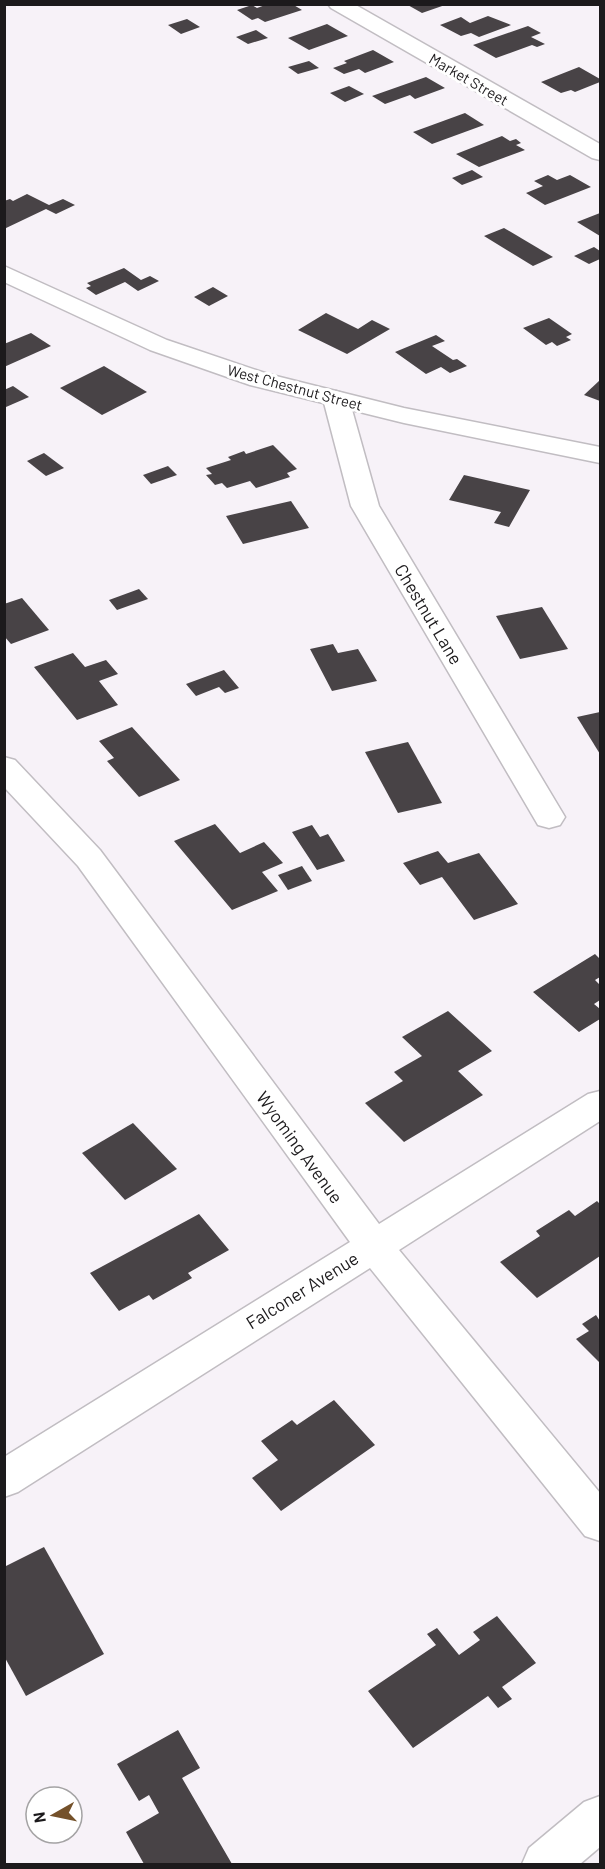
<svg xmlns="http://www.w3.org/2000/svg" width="605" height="1869" viewBox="0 0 605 1869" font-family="Barlow,sans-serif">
  <rect width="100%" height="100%" fill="#f7f2f8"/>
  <g fill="#484346">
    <polygon points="268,4 292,4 302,10 265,22 258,18 252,20 237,10 252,5 257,8"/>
    <polygon points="406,4 445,4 445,5 422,13"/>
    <polygon points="488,16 511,25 479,37 471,33 461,36 440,25 461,17 470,23"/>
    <polygon points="187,19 200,27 181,34 168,25"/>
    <polygon points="327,24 348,36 309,50 288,38"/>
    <polygon points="528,26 541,33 531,37 545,44 537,47 532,45 496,58 473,45"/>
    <polygon points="256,30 268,38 248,44 236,37"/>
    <polygon points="373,50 394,62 365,73 359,69 344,74 333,68 347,63 344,61"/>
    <polygon points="309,61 319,68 298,74 288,67"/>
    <polygon points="579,67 600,79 600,82 575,92 571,90 561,93 541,82"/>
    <polygon points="426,77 445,88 415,99 410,95 385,104 372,96"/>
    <polygon points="349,86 364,94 345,102 330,93"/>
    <polygon points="465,113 484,125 432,144 413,132"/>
    <polygon points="502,136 510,141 516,139 521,143 516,145 525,150 479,167 456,154"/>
    <polygon points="472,170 483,177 462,185 452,178"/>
    <polygon points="548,175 557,180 570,175 591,187 545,205 526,193 543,186 534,181"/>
    <polygon points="27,194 49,205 63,199 75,205 56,214 46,209 4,229 4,201 10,199 13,201"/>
    <polygon points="600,213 600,236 577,222"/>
    <polygon points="504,228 553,257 533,266 484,236"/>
    <polygon points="594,247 600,251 600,259 589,264 574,256"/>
    <polygon points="124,268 141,280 150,276 159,281 138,291 125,282 96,295 86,288 91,286 87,283"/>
    <polygon points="213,287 228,296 209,306 194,297"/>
    <polygon points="326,313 358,329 372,320 390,329 347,354 298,330"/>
    <polygon points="549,318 572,334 566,337 571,340 557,346 552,342 546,345 523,328"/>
    <polygon points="31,333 51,346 4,367 4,344"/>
    <polygon points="436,335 445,341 432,346 453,360 457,359 467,366 450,373 441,367 426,374 395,352"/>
    <polygon points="104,366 147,392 102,415 60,388"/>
    <polygon points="600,380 600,401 584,395"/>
    <polygon points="13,386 29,397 6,407 4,390"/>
    <polygon points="273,445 297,469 287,473 290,477 256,488 250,481 227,488 222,483 215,485 206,475 212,474 206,468 231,460 228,457 244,451 246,454"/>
    <polygon points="44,453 64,468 46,476 27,461"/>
    <polygon points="168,466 177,475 151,484 143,475"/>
    <polygon points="464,475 530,490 509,527 494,523 501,512 449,500"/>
    <polygon points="291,501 309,528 243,544 226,516"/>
    <polygon points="139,589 148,599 117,610 109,600"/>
    <polygon points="22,598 49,630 11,644 4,636 4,604"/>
    <polygon points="542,607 568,649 520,659 496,616"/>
    <polygon points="333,644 338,653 358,649 377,681 332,691 310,649"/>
    <polygon points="73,653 85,667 106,660 118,674 99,681 118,705 77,720 34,667"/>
    <polygon points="224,670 239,688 225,693 219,687 196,696 186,684"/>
    <polygon points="600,712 600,754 577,717"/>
    <polygon points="132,727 180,780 139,797 107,761 114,758 99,741"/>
    <polygon points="408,742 442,803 398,813 365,752"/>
    <polygon points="215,824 240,853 264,842 283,863 262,872 278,891 232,910 174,841"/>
    <polygon points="312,825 320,837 328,834 345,861 317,870 292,832"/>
    <polygon points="438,851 448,863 479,853 518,904 474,920 442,877 420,885 403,863"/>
    <polygon points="302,866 312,881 288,890 278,875"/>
    <polygon points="595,954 600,959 600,977 595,980 600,985 600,1000 594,1004 600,1009 600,1019 579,1032 533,992"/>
    <polygon points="448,1011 492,1051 458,1071 483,1095 404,1142 365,1103 403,1081 394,1072 422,1056 402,1037"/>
    <polygon points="133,1123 177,1169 125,1200 82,1153"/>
    <polygon points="597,1201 600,1204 600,1256 537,1298 500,1262 540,1236 536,1231 569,1210 575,1216"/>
    <polygon points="199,1214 229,1250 188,1273 192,1278 153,1300 149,1295 119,1311 90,1273"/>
    <polygon points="596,1315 600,1321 600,1363 576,1339 589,1331 582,1324"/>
    <polygon points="334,1400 375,1445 281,1511 252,1478 278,1460 261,1441 292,1420 297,1425"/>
    <polygon points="44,1547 104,1654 26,1696 4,1656 4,1567"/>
    <polygon points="497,1616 536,1663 502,1687 512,1699 498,1708 488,1696 413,1748 368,1691 436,1645 427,1634 437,1628 459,1655 480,1640 473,1632"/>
    <polygon points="178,1730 200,1768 182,1778 232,1864 144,1864 126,1832 159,1813 149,1795 139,1801 117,1764"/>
  </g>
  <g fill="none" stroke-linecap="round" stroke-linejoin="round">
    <defs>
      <g id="street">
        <polygon points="328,4 354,4 600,144 600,160 592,158 331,8"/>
        <polygon points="336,391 345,394 349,399 379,506 565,817 560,825 549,828 538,825 351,506 323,399 327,394"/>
        <polygon points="4,757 15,760 100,850 379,1224 588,1094 600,1091 600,1121 399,1250 600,1493 600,1541 585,1536 370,1268 18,1492 4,1497 4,1457 350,1242 78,866 4,787"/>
        <polygon points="600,1796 600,1847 580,1864 522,1864 529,1848 584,1802"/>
      </g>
      <polygon id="secondary" points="4,266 167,340 268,374 404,408 600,447 600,463 404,423 250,385 150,350 4,282"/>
    </defs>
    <use href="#street" stroke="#c1bdc2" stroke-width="3"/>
    <use href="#secondary" stroke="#c1bdc2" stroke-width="3"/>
    <use href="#street" fill="#fff" fill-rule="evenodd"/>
    <use href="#secondary" fill="#fff" fill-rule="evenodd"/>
  </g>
  <g text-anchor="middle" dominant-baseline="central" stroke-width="6" stroke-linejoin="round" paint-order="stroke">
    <g font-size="15" fill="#1c1a1c" stroke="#fff">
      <text transform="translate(469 79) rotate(30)">Market Street</text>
      <text transform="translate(295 387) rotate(15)">West Chestnut Street</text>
    </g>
    <g font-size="18" fill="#1c1a1c" stroke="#fff">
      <text transform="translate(429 614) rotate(59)">Chestnut Lane</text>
      <text transform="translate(300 1147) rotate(54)">Wyoming Avenue</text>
      <text transform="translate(302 1290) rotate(-32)">Falconer Avenue</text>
    </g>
  </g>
  <rect width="605" height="1869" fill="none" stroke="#1c1a1c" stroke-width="12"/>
  <g transform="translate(54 1815) rotate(261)"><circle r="28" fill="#ffffff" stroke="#a4a3a4" stroke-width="1.5"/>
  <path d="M0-4.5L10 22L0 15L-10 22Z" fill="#74512a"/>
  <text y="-9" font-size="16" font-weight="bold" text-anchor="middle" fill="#1c1a1c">N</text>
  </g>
</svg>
